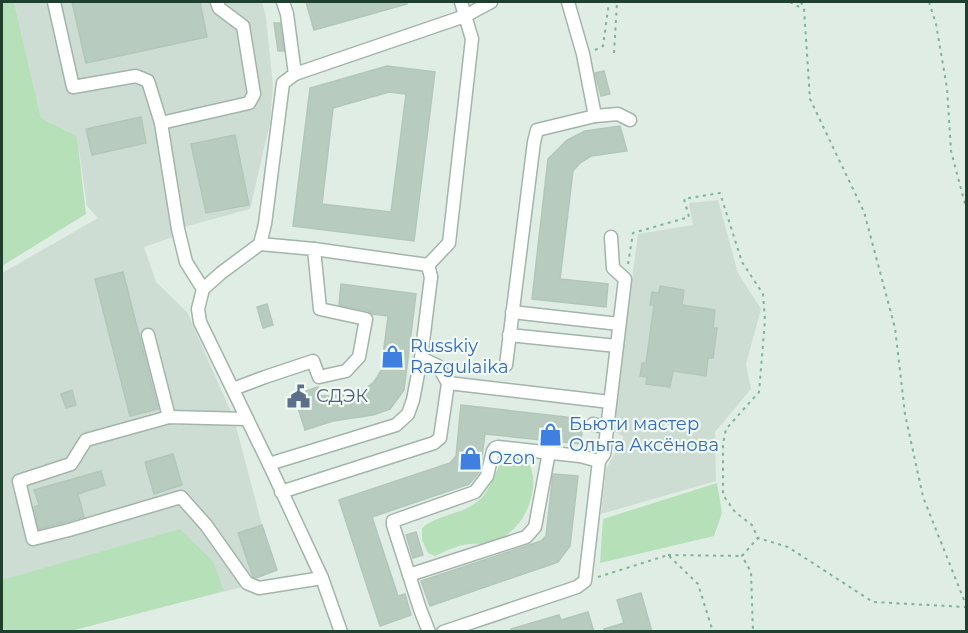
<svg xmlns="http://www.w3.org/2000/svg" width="968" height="633" viewBox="0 0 968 633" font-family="Montserrat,sans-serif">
  <rect width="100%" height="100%" fill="#e0ede4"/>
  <g fill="#ceddd3">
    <polygon points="14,2 262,2 266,17 273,86 270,123 250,209 173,230 173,237 144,247 156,282 187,312 234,419 262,525 277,570 254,578 242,587 70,631 2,631 2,273 98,218 87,206 77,136 41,118"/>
    <polygon points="718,200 738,273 761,309 746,364 751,389 715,432 716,481 601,514 606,469 624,437 612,430 638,234 693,225 689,203"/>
  </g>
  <g fill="#b6e1b8">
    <polygon points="2,2 14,2 41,118 77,136 86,214 2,266"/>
    <path d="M513,455C525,457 531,463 533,476C536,503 519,533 493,542C485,545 478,543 470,544C457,545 446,551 435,556L428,553L422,540V528C438,514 462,515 478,501C490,491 495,473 502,460Z"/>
    <polygon points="717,483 722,513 714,536 600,563 603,519"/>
    <polygon points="180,529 213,561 224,591 70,631 2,631 2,580"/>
  </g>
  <g fill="#b8cbbf" stroke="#b2c7ba" stroke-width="1.5" fill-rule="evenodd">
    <polygon points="72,2 200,2 207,37 86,63"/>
    <polygon points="306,2 407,2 407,4 314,30"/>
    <polygon points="274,23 280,23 284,51 278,51"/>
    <path d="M387,66L435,72L414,241L293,226L310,88ZM389,92L406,94L391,212L322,204L333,108Z"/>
    <polygon points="604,71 610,94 601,96 595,73"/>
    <polygon points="141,117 146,143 92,155 86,129"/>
    <polygon points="620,126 627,151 591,156 580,163 573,171 560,279 608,284 606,307 532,299 548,159 567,140 585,131"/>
    <polygon points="235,135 249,205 206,213 191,144"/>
    <polygon points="123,272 158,409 130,416 95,279"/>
    <polygon points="341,284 416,294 404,390 390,409 373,415 333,421 305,430 294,395 318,387 321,396 348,395 364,390 374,382 381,371 388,316 372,314 368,311 339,305"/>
    <polygon points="660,286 684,290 682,305 715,310 713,328 717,328 713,358 708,358 706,376 673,371 670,387 646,384 647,377 640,376 642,363 646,363 654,305 650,305 652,292 659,293"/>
    <polygon points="267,304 273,325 263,328 257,307"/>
    <polygon points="72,390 76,405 66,408 61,394"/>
    <polygon points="461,405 583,419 581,444 485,434 480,471 469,484 372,517 398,596 405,594 411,615 380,626 339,500 450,463 456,456"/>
    <polygon points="173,454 182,485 154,494 145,462"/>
    <polygon points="101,471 105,485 78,494 84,517 39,529 34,507 39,505 34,490"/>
    <polygon points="553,474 578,476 570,546 558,562 430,606 421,581 541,541 546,536"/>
    <polygon points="262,525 277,570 256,578 253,577 238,533"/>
    <polygon points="416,532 423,555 413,558 406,535"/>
    <polygon points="641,593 652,632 605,632 604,629 624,623 617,600"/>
    <polygon points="588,612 594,632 512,632 511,629 559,615 561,620"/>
  </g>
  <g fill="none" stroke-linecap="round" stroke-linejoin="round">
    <defs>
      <g id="minor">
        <polyline points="54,2 73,87 136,76 148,81 161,123 178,229 186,262 203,289"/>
        <polyline points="283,2 287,14 295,74 283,83 265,224 260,244 221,273 203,289 198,309 200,322 269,464 322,578 341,632"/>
        <polyline points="295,74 465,16 491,2"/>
        <polyline points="595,116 618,114 630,120"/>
        <polyline points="161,123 249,103 254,94 243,26 219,8 217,2"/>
        <polyline points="314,249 428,265 431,277 421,358"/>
        <polyline points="431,277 428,265 449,243 472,39 461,2"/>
        <polyline points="512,312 619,324"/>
        <polyline points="148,335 169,417"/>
        <polyline points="509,335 617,346"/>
        <polyline points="506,365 534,142 537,130 595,116 583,54 568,2"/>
        <polyline points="233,389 265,377 313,361 319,377 346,371 359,357 366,319 320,309 314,249 260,244"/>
        <polyline points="247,419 169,417 86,440 71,464 19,481 33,539 69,530 181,497 206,525 247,583 259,588 322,578"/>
        <polyline points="593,424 607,428"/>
        <polyline points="269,464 396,425 408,414 413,400 421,358 438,366 448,383 610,402"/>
        <polyline points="281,492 434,443 440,438 448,383"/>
        <polyline points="409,575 526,537 535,527 549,452"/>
        <polyline points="429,632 420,609 393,525 393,521 475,492 487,476 493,451 495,448 498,447 580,456 599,461"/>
        <polyline points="443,632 577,587 585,581 599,461 604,454 625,279 613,268 611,237"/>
      </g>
    </defs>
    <use href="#minor" stroke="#a2b5aa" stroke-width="15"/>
    <g stroke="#7db497" stroke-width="2" stroke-dasharray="3 4.5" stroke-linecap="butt">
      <polyline points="790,2 803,9"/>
      <polyline points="801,2 804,9 810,99 864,212 895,328 905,414 923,497 966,605"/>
      <polyline points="929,2 936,24 947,88 951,151 966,208"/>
      <polyline points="595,50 603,46 609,2"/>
      <polyline points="614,53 617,2"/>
      <polyline points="628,264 633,233 689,217 684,199 720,193 742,262 763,294 765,320 759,392 726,429 723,444 723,495 735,512 752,525 758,538 742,556 751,572 753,632"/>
      <polyline points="757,539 758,538 788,547 873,602 966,607"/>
      <polyline points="668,555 742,556 743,554"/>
      <polyline points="598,577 668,555 698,584 713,632"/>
    </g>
    <use href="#minor" stroke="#fff" stroke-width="12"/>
  </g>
  <defs>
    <symbol id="shop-bare" viewBox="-9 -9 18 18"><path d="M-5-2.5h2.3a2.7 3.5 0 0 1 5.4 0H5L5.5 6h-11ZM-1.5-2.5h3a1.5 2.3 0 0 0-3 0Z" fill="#3f7fe0" stroke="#f1f9f3" stroke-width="2.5" paint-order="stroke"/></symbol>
    <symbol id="civic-bare" viewBox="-9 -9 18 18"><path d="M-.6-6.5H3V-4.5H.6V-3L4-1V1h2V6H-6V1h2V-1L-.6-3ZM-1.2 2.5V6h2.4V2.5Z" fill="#5c6f8a" stroke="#f1f9f3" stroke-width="2.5" paint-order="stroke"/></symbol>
  </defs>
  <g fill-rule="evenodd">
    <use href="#shop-bare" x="376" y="340" width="33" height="33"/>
    <use href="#civic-bare" x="282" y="380" width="33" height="33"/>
    <use href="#shop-bare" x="534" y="418" width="33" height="33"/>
    <use href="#shop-bare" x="454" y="442" width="33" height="33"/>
  </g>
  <g text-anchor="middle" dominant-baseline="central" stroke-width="4.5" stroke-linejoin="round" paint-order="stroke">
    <g font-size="18" fill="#366cbe" stroke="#f1f9f3" text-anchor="start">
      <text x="410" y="346">Russkiy<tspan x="410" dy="21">Razgulaika</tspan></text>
      <text x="569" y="424">Бьюти мастер<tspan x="569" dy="21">Oльга Аксёнова</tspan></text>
      <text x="488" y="458">Ozon</text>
    </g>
    <g font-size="18" fill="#4e5e75" stroke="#f1f9f3" text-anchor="start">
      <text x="316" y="396">СДЭК</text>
    </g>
  </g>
  <rect width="968" height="633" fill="none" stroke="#1f3f2f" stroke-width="6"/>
</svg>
